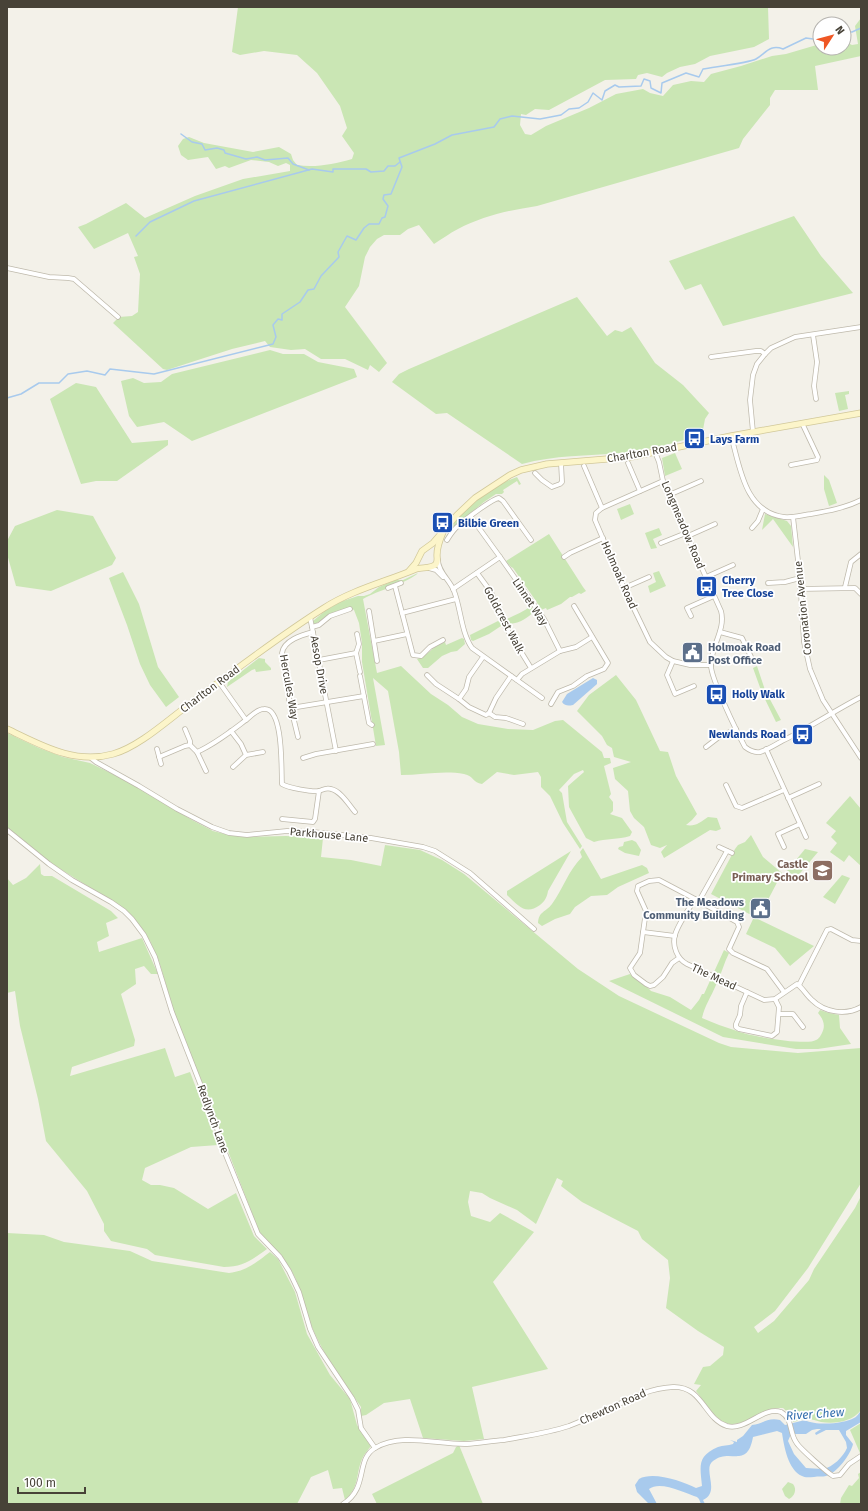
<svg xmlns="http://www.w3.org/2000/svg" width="868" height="1511" viewBox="0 0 868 1511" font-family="'Fira Sans',sans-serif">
  <rect width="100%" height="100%" fill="#f3f1e9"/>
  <g fill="#cae6b4">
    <path d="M238,7H768L769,39L754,47L710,56L695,64L680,67L667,73L662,77L647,73L638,75L636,79L605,80L549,110L535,109L526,115L521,114L520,125L525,134L531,135L546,126L589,108L616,94L643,89L650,93L663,96L673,85L691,81L704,82L711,74L741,66L772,56L786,54L820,44V48H844V41L852,45L858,44L855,26L861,18V56L815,66L818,90H775L770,98V105L743,139L739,148L537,206C510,210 483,216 458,229C450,233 442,239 434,244L419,225L408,229L400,235H384L377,239L370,247L365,257L359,286L345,307L387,363L379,372L370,365L368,370L345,359H321L305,349L291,350L270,347L265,341L232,349L167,370L163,369L113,323L119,317L132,316L138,312L140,274L134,257L138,256L128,233L94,249L78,227L86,224L126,203L145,218L195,196L243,179L290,171V165L286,163L278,166L269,162L251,160L229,168L225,166L216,169L208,157L188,160L181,155L178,146L183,139L189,137L204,143L253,152L279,147L291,154L293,160L297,165C315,168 334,164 352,159L354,153L342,136L347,128L340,106L317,73L297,55L264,51L240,55L232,52Z"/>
    <polygon points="794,216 821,256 853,293 723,326 701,284 685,290 669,261"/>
    <path d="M577,297L607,336L615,330L622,332L631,327L655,363L683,385L709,413L705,419L702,435C676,442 648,451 621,453C587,456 555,455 522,464L447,413L436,414L392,382L399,374L409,369Z"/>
    <polygon points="270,350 283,354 304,354 318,362 354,369 357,377 192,441 164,422 137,427 129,416 121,381 133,378 144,383 161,382 172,374"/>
    <polygon points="76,383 96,387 132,443 168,440 168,445 117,481 96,481 81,484 50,399"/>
    <polygon points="849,391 849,394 845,395 848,409 839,411 835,393"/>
    <polygon points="675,453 682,469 665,476 662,458"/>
    <polygon points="824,475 829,480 837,503 829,506 824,489"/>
    <polygon points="517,477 521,484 519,485 517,481 503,490 504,492 502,494 496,494 484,502 456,525 444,540 456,520 477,499 502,483"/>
    <polygon points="630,504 634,514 621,520 617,509"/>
    <polygon points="57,510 93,516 116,558 112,565 51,591 16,586 7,554 7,541 15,526"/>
    <polygon points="765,514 787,521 791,526 793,547 773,519 762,530"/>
    <polygon points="659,528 662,535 653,539 657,548 651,549 645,533"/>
    <polygon points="549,534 583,587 572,592 583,587 586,591 581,594 579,593 572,597 570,597 561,604 547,610 546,608 541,610 536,601 513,568 511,567 506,561"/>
    <polygon points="659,571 666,586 650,593 648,586 656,582 653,573"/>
    <polygon points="123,572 139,604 158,667 179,697 166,707 150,685 140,664 127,625 109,578"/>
    <path d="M418,573C410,582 376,591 363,599L377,673L401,666L431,694L448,705L462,717L478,724L508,729L533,730L555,721L563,720L602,752L604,758H610L611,763L604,766L611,794L609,797L613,802V811L610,814L622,818L632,832L630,836C618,840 606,838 594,842L586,838L569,807L568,786L584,772L583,770L574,774L559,790L562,793L567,822L582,846L580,849L563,823L550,796L541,787V777L538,772L514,775L497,772L482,784C473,783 474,776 464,774C444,770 421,775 401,775L399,752L388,691L373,678L385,745L376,746L362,662V643L359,623L354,610L350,608L330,614L314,625L313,621L325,611L340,602L358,596H364L370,594L379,587L395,580H403Z"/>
    <path d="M531,606L534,611C529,618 515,626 507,623L505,620C513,616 523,612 531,606Z"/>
    <polygon points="500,620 501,626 489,634 473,641 471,640 470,635"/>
    <path d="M462,638L464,639L465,644L457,651L451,652L442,656L428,668H423L417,659C428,656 432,646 445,642L446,645Z"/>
    <polygon points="259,658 265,659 265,662 271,668 271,670 256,672 255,669 252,670 227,687 228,682"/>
    <polygon points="757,666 765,690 781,720 776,722 762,693 753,668"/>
    <path d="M616,675L636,700L660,751L668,752L676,776L697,814L692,820L686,825C695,827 701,822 708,817L717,818L721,829L716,831L710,830L664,858L661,852L667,845L660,848L651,845L644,827L634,818L630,811L628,791L615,779L613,768L631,762L614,757L612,748L607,745L602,736L577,711L589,695Z"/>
    <path d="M7,733L39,748L63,757L90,763L127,781L192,820L213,831L229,835L247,837L286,836L323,838L321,857L351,860L381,866L385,845L420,850L442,860L464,874L578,969L619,996L719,1043L731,1047L798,1053L861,1048V1183L808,1268L775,1311L754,1327L758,1333L774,1321L809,1280L814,1269L855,1208L861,1196V1410C852,1422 835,1424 821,1422C816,1421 810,1418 805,1419C801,1420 797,1421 793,1422L791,1415L783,1408C779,1408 775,1408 771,1409C757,1414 736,1431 722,1421C711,1414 704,1401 696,1391L701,1385L694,1384L703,1367L710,1366L723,1355L724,1347L698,1331L666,1308L670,1278L668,1260L642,1239L638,1231L582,1202L561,1186L563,1181L557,1178L536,1224L517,1210L490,1198L482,1193L470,1191L468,1202L471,1216L490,1222L500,1213L534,1232L493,1282L548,1369L472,1387L484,1439L464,1441L423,1438L410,1399L384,1403L366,1415L361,1416V1407C345,1384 327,1360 315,1334C305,1313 303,1289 290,1268C281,1254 268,1245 259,1231L174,1012L159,961L150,941L139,925L123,908L49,862L7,827Z"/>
    <polygon points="850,796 861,809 861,866 849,855 844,862 830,852 837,843 831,837 836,831 826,823"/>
    <polygon points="751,835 763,857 782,873 758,919 814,946 790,966 775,948 746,934 754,917 757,918 711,894 735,849 738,845 745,842"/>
    <polygon points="632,840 636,842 641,850 639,856 625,853 618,849 619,847 623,846 624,842"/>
    <path d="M583,848L601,879L642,865L647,868L649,873L618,887L607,895L591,896L575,907L570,914L555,919L542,926L538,923C539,911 545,913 552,904C563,889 568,871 582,857L580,852Z"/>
    <polygon points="805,849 818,852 796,878 787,871"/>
    <path d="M571,851L548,891C547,897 545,901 540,905C525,916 518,905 507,895V891Z"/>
    <path d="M40,864L41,874L44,876H52L111,911L118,918L106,923L109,936L97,942L99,952L142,938L158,974H151L144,966L135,969L136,984L121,994L135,1040L134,1046L72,1067L70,1076L165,1048L175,1077L190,1072L218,1145L191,1147L145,1168L142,1180L151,1185H160L174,1188L208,1209L236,1193L254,1236L267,1249C253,1259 243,1267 224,1267L155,1255L147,1249L111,1241L104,1231V1224L87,1191L46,1141L38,1099L20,1026L15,991L7,993V878L13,885L26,878Z"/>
    <polygon points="842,875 850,878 835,904 823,897"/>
    <path d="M724,950L729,953C724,963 721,975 716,985C711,997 705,1005 702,1018C713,1023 725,1027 737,1031C748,1036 808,1046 816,1040C819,1039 821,1035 822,1033C826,1025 823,1019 818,1013L820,1010L829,1013L839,1015L840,1028L851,1044L818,1049H796L723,1037L609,981L630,974C635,978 648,987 651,991L670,997L691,1010L699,1000L702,994H704Z"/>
    <path d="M7,1233L44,1235L64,1242L130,1251L152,1261L229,1273C246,1271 257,1262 270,1252L278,1259L295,1292L307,1334L330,1375L350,1399L357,1425L371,1446C368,1450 364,1454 362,1459C355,1477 360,1486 345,1500L342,1488L333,1489L328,1470L311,1477L297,1504H7Z"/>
    <polygon points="861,1423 861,1452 860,1453 850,1430"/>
    <polygon points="459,1445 483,1504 377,1504 372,1494 453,1453 456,1447"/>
    <polygon points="861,1472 861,1504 840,1504 841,1498 849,1485 852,1486 859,1478 858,1474"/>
    <path d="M788,1482L793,1484C797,1489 795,1496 789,1499L785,1496L782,1489Z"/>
  </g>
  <g fill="#a8caed" fill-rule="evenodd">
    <path d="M593,678L597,680V684L573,705C568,706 565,706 562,702L567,694Z"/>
    <path d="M861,1411V1422L846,1431V1435L853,1444C851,1454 837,1473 826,1476C823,1477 818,1476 814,1477C810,1477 805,1478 802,1476C788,1470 784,1446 782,1433L777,1431L753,1437C747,1470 730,1447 713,1461C702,1469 721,1492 703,1500L705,1504H701L699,1499L697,1497C685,1493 660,1480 649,1489L657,1504H649L637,1492L635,1485L639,1479C653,1471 682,1481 696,1488L702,1486C700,1466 697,1456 718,1447C723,1445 728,1446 733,1444L734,1442L730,1440L737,1442V1440L743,1436L752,1425C762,1425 766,1417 780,1420L785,1425L805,1420C816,1426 844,1424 854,1418C857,1417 859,1413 861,1411ZM817,1429H821L815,1433L816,1435L826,1430H839L846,1442L847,1448C843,1457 833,1467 823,1469C817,1469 811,1468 806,1468L794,1454L788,1441L791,1434H806L812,1430Z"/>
  </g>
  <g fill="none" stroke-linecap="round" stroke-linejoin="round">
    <g stroke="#a8caed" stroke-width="1.5">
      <polyline points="844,32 852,32 861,28"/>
      <polyline points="181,134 192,142 202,144 205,150 217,148 224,150 225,153 246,159 257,157 265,160 288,158 293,164 309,170"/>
      <polyline points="136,236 150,222 194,201 312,169 333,172 333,169 366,169 371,172 384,171 388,166 395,166 400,162"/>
      <path d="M7,398L21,394L39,383H59L68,374L87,371L105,375L110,369L154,374L273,344L276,337L273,325L278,319L282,320V314L300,302L308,290L314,289L321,276L339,257L338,252L347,236L356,240L364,228L369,224H379L382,218L385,217L388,206L383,199L384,195L391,194L402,167L399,158L435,144L452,135L494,127L500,119L512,116L540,119L561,115L569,109L579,108L588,102L593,93L602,100L605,91L615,85L619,87L641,86L644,79L650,81L651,88L661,93L662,83L686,73L699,77L703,69C713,67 749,63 756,59C766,53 770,44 783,49L806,38L820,40"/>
    </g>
    <defs>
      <g id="street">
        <polyline points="7,268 49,277 68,278 74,279 118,317"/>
        <polyline points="813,335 817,362 814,386 816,399"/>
        <polyline points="711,357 756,351 761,351 765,354"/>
        <polyline points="753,432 750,400 753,375 757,364 765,354 771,348 795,337 861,327"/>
        <path d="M731,436C740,466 744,512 784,517C793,518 802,515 811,514C828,511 845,508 861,500"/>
        <path d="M655,452L659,462L663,481L721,611C726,629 711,646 711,665C710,677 738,734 745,747C749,750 754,753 760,752C767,750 775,745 782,741C809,728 834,711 861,697"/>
        <polyline points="628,463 640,491"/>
        <polyline points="791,465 817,460 818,457 802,423"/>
        <polyline points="584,466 602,508"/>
        <polyline points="535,473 542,480 552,487 560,484 562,482 561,463"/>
        <polyline points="663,481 602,508 596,513 595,520 624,588 650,642 666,657 673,661 690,665 711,665"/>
        <polyline points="669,495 701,481"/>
        <polyline points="471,517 500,557"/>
        <polyline points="793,517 800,578 804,642 810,669 823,700 861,758"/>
        <polyline points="752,528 758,521 763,509"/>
        <polyline points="688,536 715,524"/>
        <path d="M447,540C450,535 454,529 459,525C466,519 492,499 499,498L503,501L531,540"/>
        <polyline points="661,543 686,533"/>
        <polyline points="564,557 570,553 603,538"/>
        <path d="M438,560C438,572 450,580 454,591C461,609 461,632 472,648L542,698"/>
        <polyline points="429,568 436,570 443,577"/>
        <polyline points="477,573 491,592 505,626 531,668"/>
        <polyline points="706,577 733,565"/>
        <polyline points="768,583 785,582 800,578"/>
        <polyline points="395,586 413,655 421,656 430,647 443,640"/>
        <polyline points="845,587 851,562 861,554"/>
        <polyline points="388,588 401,583"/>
        <polyline points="624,588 649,577"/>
        <polyline points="453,589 500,557 544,619 560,651"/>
        <polyline points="800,589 855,588 861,594"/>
        <polyline points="369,611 377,661"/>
        <polyline points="402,613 456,599"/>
        <polyline points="691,616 687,608 714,596"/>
        <polyline points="310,617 336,751"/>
        <polyline points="312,627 319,625 330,616 350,609"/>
        <polyline points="720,632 742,638 754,663"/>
        <polyline points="357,634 359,644 356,653 360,672"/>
        <polyline points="374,641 407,634"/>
        <polyline points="483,657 469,677 466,689 459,699 469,707 486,715 489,713 496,698 511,676"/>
        <polyline points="319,660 356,653"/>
        <polyline points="673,661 667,675 675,694 694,686"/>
        <polyline points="427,675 436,684 459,699"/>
        <polyline points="360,676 369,723 372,725"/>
        <polyline points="517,680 522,674 560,651 576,647 592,637"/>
        <path d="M219,682L246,720C251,716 257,709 264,709C284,707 281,771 282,784C288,788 312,792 319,791C323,790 326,787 331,789C341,791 349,805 355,812"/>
        <polyline points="551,704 558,692 573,686 587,676 604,669 608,663 574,606"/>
        <polyline points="291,708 364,696"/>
        <polyline points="489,713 495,717 506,718 523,724"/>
        <polyline points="185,729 190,741 190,745"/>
        <polyline points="231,731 241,744 246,755"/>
        <path d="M298,737L289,700V692L282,653C284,640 302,635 313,632"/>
        <polyline points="706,747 719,737 736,729"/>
        <polyline points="157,749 161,764"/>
        <polyline points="766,749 806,837"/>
        <polyline points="197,752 206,771"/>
        <path d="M159,757L185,746L190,745L197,752C215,744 230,732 246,720"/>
        <polyline points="91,758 96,762 139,786 177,809 212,827 229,833 247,835 287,831 313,832 371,838 423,847 435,851 470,873 534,929"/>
        <polyline points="303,758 316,754 373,744"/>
        <polyline points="233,767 246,755 263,752"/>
        <polyline points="726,785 736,806 742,808 784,790"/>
        <polyline points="788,798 819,784"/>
        <polyline points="282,819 313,822 315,819 319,791"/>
        <polyline points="7,830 49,864 72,880 111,902 124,911 132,919 144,935 155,957 172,1012 214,1119 223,1148 258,1234 280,1257 289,1271 299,1292 310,1329 318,1347 352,1398 358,1410 361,1428 375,1448"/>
        <polyline points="719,847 732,853"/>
        <polyline points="784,847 778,834 800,824"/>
        <polyline points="695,899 737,922 739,927 729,949 733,953 767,969 784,992"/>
        <polyline points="699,901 727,851"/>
        <polyline points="643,932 675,936"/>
        <path d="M679,958L672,963L663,977L654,985L650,986L646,984L634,975L630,968L640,953L646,911L637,891L638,886L649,881L659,880L695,899C689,909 678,924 675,935C672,946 677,959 687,964L764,1000L775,999L797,984C803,988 806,995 812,1000C824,1012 845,1016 861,1007"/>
        <polyline points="799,985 827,930 831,929 852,940 861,941"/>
        <polyline points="747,992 741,1006 740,1015 736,1024 736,1027 739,1029 772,1036 777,1032 779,1007 775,999"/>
        <polyline points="779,1014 793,1014 803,1027"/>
        <path d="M343,1504C369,1488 355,1460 375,1448C402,1432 438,1445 467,1444C479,1443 492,1441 504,1440C525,1436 548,1433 569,1426C584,1420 599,1414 613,1407C633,1397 651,1388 673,1387C703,1386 704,1419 727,1426C746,1431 763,1406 781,1412C793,1419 789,1432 796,1442C799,1448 828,1473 833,1476L840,1475L849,1464L861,1456"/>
      </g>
      <g id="secondary">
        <polyline points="409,571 416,563 422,551 433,543 457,515 475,498 510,475 521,470 547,464 631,457 731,436 861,413"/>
        <path d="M7,729C41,745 74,765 113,754C139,747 169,719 191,703C235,670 278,637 324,608C352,590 385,582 416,569C422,567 432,569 436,564C438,561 437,558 437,555C437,547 440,539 443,532"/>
      </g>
    </defs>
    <use href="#street" stroke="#bfbaac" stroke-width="5.5"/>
    <use href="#secondary" stroke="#d1c89a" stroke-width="7"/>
    <use href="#street" stroke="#fff" stroke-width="4"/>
    <use href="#secondary" stroke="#fcf5ca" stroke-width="5.5"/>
  </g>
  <defs>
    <symbol id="bus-square" viewBox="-11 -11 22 22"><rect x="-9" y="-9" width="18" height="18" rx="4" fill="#1a4fb4" stroke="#fff"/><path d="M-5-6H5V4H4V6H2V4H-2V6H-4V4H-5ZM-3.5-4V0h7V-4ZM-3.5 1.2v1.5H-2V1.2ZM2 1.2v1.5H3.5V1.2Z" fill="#fff"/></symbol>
    <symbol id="civic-square" viewBox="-11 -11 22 22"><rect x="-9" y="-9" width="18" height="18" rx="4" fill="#5c6f8a" stroke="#fff"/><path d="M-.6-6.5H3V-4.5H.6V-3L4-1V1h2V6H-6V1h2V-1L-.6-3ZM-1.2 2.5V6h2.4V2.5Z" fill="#fff"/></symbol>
    <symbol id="school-square" viewBox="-11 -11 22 22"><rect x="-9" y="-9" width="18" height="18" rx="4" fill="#8d6e63" stroke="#fff"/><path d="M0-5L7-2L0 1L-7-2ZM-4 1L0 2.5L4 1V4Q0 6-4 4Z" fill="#fff"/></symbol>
  </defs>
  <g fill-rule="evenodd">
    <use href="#bus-square" x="682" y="426" width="25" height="25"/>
    <use href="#bus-square" x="430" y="510" width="25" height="25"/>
    <use href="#bus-square" x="694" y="574" width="25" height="25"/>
    <use href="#civic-square" x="680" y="640" width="25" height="25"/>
    <use href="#bus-square" x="704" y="682" width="25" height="25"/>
    <use href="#bus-square" x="790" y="722" width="25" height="25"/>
    <use href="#school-square" x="810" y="858" width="25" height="25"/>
    <use href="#civic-square" x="748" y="896" width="25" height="25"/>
  </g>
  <g text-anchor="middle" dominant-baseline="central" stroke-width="3.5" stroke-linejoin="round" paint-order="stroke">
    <g font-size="11" font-weight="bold" fill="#164399" stroke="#fff" text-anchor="start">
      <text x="710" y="439">Lays Farm</text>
      <text x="458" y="523">Bilbie Green</text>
      <text x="722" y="580">Cherry<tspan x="722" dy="13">Tree Close</tspan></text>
      <text x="732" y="694">Holly Walk</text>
      <text x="786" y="734" text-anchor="end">Newlands Road</text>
    </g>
    <g font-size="11" fill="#474237" stroke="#fff">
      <text transform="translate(642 453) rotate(-10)">Charlton Road</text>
      <text transform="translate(683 525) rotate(67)">Longmeadow Road</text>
      <text transform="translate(619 575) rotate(66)">Holmoak Road</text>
      <text transform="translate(530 602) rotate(56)">Linnet Way</text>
      <text transform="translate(803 608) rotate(-96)">Coronation Avenue</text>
      <text transform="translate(504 620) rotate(62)">Goldcrest Walk</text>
      <text transform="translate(319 665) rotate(80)">Aesop Drive</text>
      <text transform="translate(289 687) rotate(80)">Hercules Way</text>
      <text transform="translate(210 689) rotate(-37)">Charlton Road</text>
      <text transform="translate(329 835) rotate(5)">Parkhouse Lane</text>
      <text transform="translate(714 977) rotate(25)">The Mead</text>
      <text transform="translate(213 1119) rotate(70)">Redlynch Lane</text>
      <text transform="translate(613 1407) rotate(-24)">Chewton Road</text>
    </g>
    <g font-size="11" font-weight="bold" fill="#4e5e75" stroke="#fff" text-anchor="start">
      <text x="708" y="647">Holmoak Road<tspan x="708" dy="13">Post Office</tspan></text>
      <text x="744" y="902" text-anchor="end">The Meadows<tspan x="744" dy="13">Community Building</tspan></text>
    </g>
    <g font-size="11" font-weight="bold" fill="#785e54" stroke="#fff" text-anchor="end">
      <text x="808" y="864">Castle<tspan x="808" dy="13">Primary School</tspan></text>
    </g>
    <g font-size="12" font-style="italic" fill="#356fae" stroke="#fff">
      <text transform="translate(815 1414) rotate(-4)">River Chew</text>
    </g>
  </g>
  <rect width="868" height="1511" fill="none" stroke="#474237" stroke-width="16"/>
  <g transform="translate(832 36) rotate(54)"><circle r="19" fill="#ffffff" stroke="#b5b3af"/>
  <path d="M0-3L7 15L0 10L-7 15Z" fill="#ef5724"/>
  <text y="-6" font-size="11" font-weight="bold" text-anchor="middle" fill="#474237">N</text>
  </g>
  <path d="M18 1487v6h67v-6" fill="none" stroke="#474237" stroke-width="2"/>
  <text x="24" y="1487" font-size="12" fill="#474237" stroke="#ffffff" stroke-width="3" paint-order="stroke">100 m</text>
</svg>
